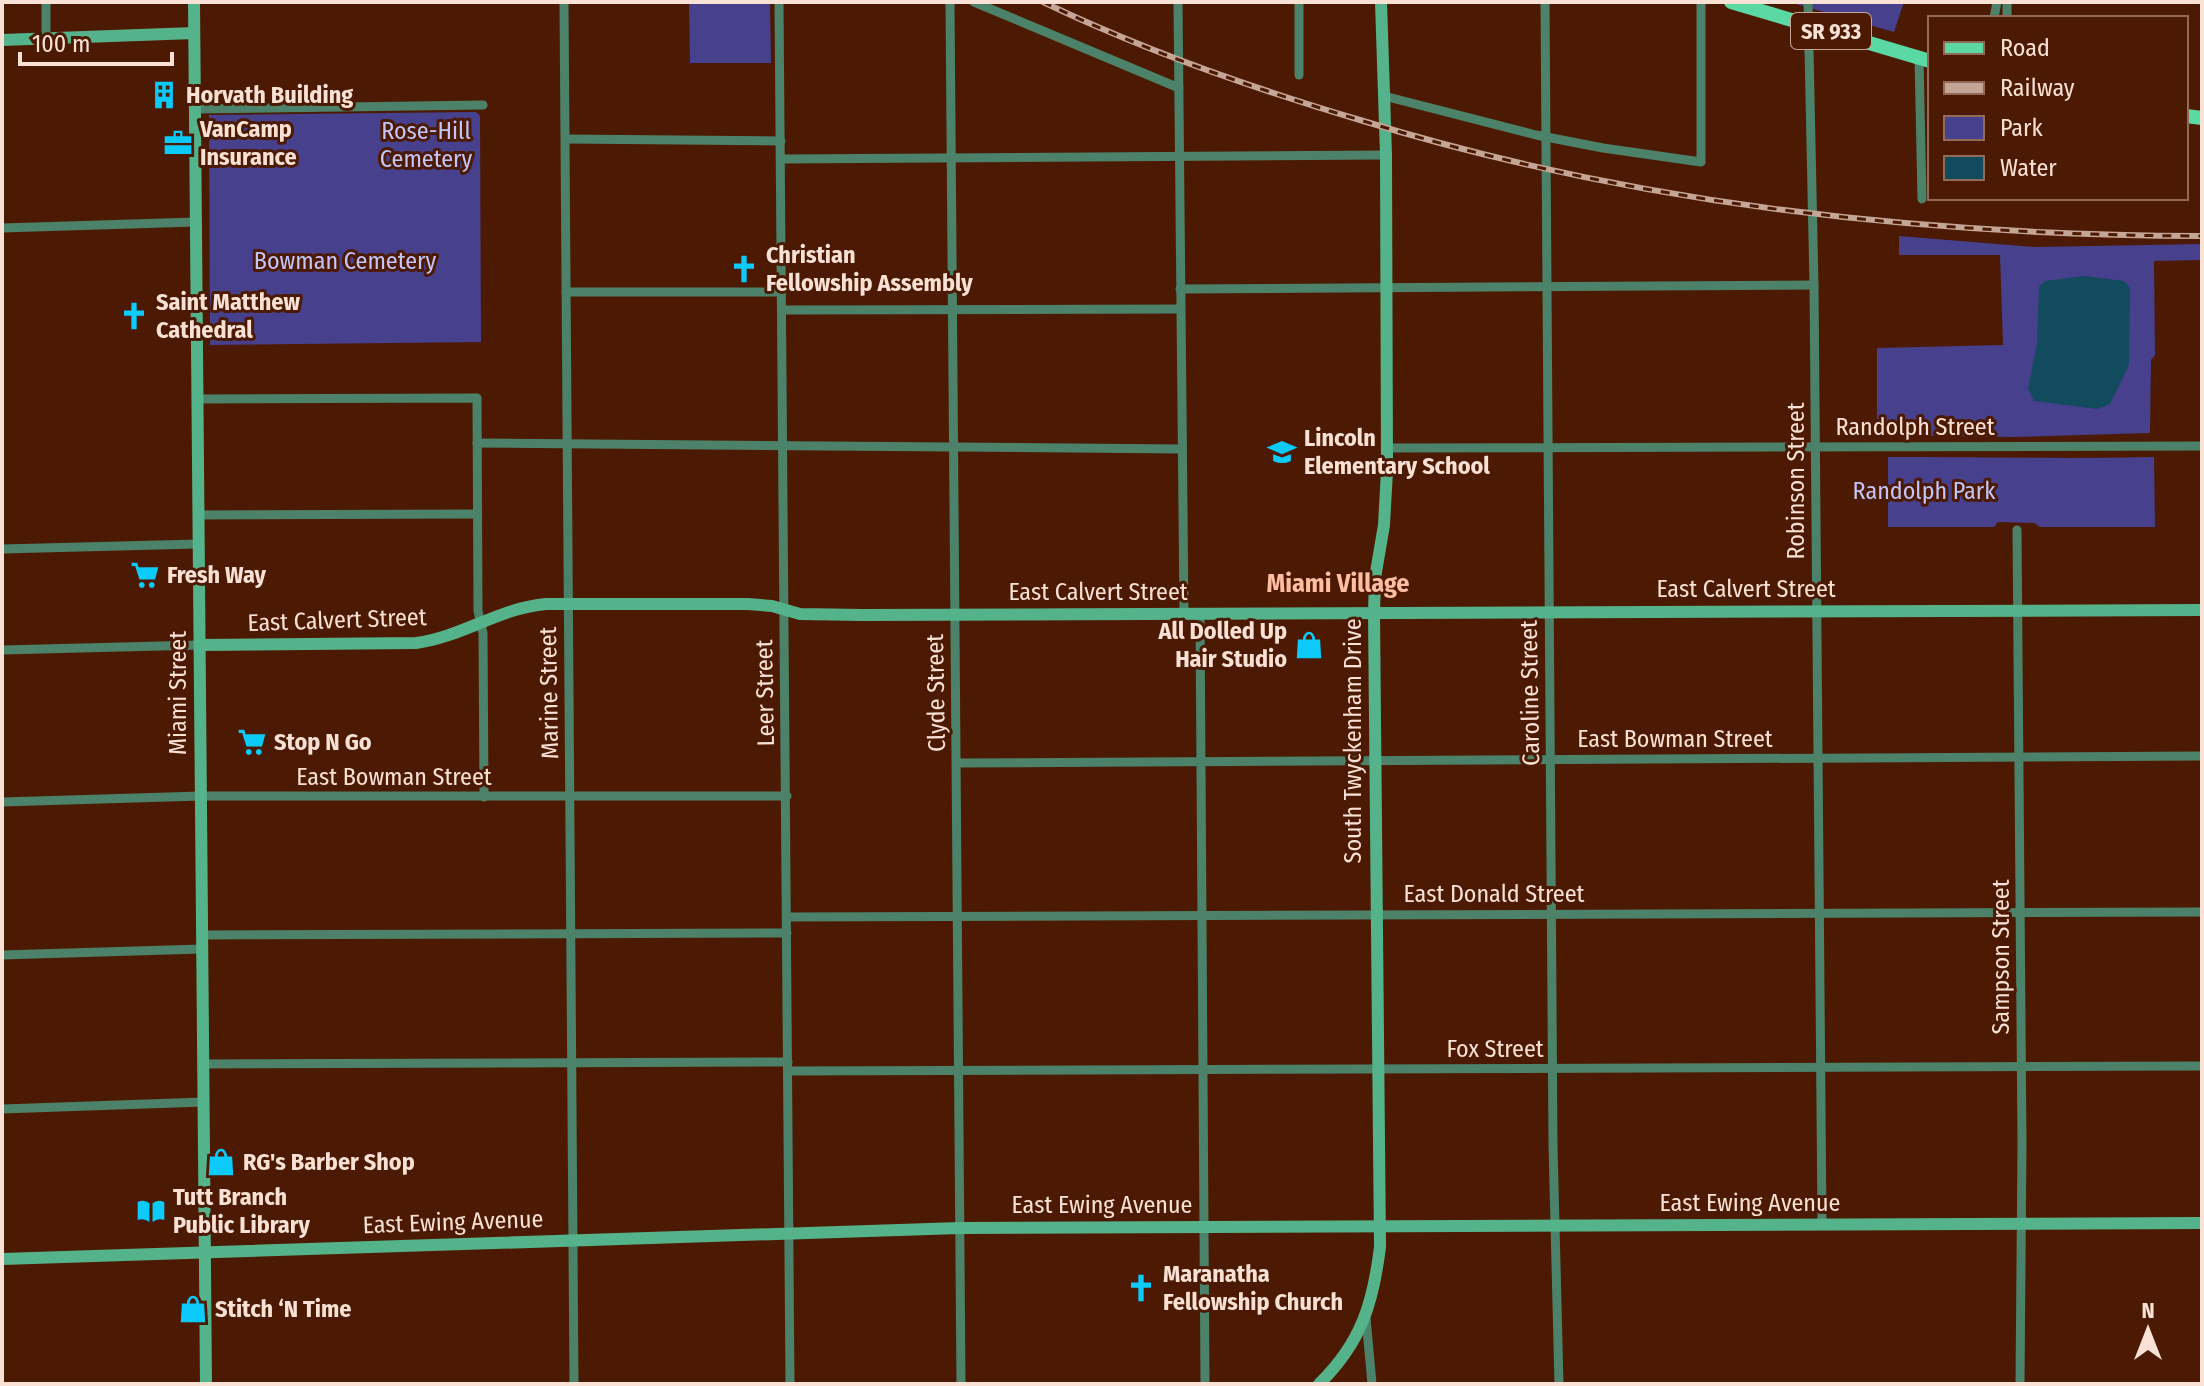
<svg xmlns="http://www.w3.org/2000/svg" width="2204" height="1386" viewBox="0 0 2204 1386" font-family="'Fira Sans Condensed',sans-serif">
  <rect width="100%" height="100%" fill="#4c1a02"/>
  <g fill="#46408d">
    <polygon points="689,2 770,2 771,63 690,63"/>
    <polygon points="1789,2 1904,2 1894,32"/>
    <polygon points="476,112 480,116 481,342 210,345 209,115"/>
    <polygon points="1899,236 2035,247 2202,244 2202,260 2154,261 2155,355 2151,360 2150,433 2014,437 1877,435 1877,348 2003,345 2000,255 1899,255"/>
    <path d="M1888,457C1977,457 2065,459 2154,457L2155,527H2040L2034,523L1998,522L1994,527H1888Z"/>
  </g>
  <polygon fill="#114b5d" points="2085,276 2124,281 2130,288 2129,365 2110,404 2097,409 2034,401 2028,388 2037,344 2039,287 2045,281"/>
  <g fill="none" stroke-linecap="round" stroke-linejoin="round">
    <g stroke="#4b8269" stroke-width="9">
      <polyline points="46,2 46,39"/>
      <polyline points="564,2 574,1384"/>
      <polyline points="779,2 790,1384"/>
      <polyline points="950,2 961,1384"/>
      <polyline points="974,2 1179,88"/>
      <polyline points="1178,2 1184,613"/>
      <polyline points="1299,2 1299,75"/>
      <polyline points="1545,2 1553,1145 1559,1384"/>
      <polyline points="1808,2 1814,285 1822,1224"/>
      <polyline points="2007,2 2007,18"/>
      <polyline points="1994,18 1997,2"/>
      <polyline points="1919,57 1922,199"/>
      <polyline points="1384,96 1536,135 1603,148 1701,162 1701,2"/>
      <polyline points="195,109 483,105"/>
      <polyline points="566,139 781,141"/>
      <polyline points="782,159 1386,155"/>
      <polyline points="2,228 196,222"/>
      <polyline points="1180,289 1814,285"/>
      <polyline points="566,292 782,292"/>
      <polyline points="782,310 1180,309"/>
      <polyline points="197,399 477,398 478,611 483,633 484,797"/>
      <polyline points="477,443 1182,449"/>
      <polyline points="1387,448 2202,446"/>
      <polyline points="198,515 477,514"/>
      <polyline points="2017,530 2022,1143 2020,1384"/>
      <polyline points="2,549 198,544"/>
      <polyline points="1200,613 1205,1384"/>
      <polyline points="2,650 200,645"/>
      <polyline points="957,763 2202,756"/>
      <polyline points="2,802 201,796 787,796"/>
      <polyline points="787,917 2202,912"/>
      <polyline points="202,935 787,933"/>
      <polyline points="2,955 202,949"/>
      <polyline points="203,1064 788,1062"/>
      <polyline points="788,1071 2202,1066"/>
      <polyline points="2,1109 204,1102"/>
      <polyline points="1366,1318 1372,1384"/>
    </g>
    <g stroke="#55b38b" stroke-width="12">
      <polyline points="194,2 206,1384"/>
      <polyline points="2,40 194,33"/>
      <path d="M200,645L416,643C462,637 499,608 546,604H748L772,606L800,614L863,615L2202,610"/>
      <polyline points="2,1259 960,1228 2202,1223"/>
      <path d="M1319,1384C1361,1343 1373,1304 1380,1247L1374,613L1375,578L1384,525L1387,471L1386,155L1381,2"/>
    </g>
    <g stroke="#5bd9a5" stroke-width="14">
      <polyline points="1731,2 1930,61"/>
      <polyline points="2186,116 2202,118"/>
    </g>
    <defs>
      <path id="rail" d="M1043,2C1145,51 1252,88 1360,120C1633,204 1917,235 2202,236"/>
    </defs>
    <use href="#rail" stroke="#c5a596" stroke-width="6"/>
    <use href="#rail" stroke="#4c1a02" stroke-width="3" stroke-dasharray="9" stroke-linecap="butt"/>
  </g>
  <defs>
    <symbol id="building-bare" viewBox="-9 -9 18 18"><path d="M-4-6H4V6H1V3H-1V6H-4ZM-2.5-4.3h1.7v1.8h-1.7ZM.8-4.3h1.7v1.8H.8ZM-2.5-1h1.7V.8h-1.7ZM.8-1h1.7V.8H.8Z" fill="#0ccafa" stroke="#4c1a02" stroke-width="2.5" paint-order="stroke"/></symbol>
    <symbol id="office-bare" viewBox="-9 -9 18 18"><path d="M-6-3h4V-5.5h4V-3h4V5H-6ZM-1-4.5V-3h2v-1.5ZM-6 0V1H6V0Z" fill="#0ccafa" stroke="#4c1a02" stroke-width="2.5" paint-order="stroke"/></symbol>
    <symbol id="church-bare" viewBox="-9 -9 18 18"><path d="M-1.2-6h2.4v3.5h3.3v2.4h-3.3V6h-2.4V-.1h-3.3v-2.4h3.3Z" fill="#0ccafa" stroke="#4c1a02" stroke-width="2.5" paint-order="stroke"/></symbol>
    <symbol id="school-bare" viewBox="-9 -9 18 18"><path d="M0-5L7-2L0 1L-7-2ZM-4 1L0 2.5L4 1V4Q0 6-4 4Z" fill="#0ccafa" stroke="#4c1a02" stroke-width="2.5" paint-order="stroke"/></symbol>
    <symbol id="supermarket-bare" viewBox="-9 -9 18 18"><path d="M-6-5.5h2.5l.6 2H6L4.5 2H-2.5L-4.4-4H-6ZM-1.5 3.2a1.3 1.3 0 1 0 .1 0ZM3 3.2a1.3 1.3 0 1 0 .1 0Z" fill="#0ccafa" stroke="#4c1a02" stroke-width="2.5" paint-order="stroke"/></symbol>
    <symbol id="shop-bare" viewBox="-9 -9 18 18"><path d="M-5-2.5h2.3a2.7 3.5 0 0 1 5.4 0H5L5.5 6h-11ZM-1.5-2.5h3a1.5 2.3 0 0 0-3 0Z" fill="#0ccafa" stroke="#4c1a02" stroke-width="2.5" paint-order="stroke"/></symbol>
    <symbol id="library-bare" viewBox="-9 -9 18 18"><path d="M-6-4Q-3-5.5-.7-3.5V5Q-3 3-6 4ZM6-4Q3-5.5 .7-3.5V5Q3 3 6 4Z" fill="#0ccafa" stroke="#4c1a02" stroke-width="2.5" paint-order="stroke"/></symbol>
  </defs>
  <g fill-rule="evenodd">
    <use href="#building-bare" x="144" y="75" width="40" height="40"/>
    <use href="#office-bare" x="158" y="123" width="40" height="40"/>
    <use href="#church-bare" x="724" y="249" width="40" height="40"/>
    <use href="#church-bare" x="114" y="296" width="40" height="40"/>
    <use href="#school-bare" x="1262" y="432" width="40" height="40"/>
    <use href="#supermarket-bare" x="125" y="555" width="40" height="40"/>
    <use href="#shop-bare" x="1289" y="625" width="40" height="40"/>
    <use href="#supermarket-bare" x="232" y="722" width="40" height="40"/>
    <use href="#shop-bare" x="201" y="1142" width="40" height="40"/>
    <use href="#library-bare" x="131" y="1191" width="40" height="40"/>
    <use href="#church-bare" x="1121" y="1268" width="40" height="40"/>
    <use href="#shop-bare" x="173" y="1289" width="40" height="40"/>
  </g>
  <g text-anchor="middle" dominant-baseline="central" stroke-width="6" stroke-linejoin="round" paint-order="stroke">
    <rect fill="#4c1a02" stroke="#c6a596" stroke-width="2" x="1791" y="13" width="80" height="36" rx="6"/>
    <g font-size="22" font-weight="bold" fill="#fae1d6">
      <text x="1831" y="31">SR 933</text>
    </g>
    <g font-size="24" font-weight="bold" fill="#fae1d6" stroke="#4c1a02" text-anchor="start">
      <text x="186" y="95">Horvath Building</text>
      <text x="200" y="129">VanCamp<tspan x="200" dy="28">Insurance</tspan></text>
      <text x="766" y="255">Christian<tspan x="766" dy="28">Fellowship Assembly</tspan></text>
      <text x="156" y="302">Saint Matthew<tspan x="156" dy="28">Cathedral</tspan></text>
      <text x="1304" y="438">Lincoln<tspan x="1304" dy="28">Elementary School</tspan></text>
      <text x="167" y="575">Fresh Way</text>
      <text x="1287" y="631" text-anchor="end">All Dolled Up<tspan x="1287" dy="28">Hair Studio</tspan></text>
      <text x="274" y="742">Stop N Go</text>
      <text x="243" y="1162">RG's Barber Shop</text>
      <text x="173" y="1197">Tutt Branch<tspan x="173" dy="28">Public Library</tspan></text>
      <text x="1163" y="1274">Maranatha<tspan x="1163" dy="28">Fellowship Church</tspan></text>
      <text x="215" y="1309">Stitch ‘N Time</text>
    </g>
    <g font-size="24" fill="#c2c4fa" stroke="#4c1a02">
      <text x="426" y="131">Rose-Hill<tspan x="426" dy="28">Cemetery</tspan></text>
      <text x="345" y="261">Bowman Cemetery</text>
      <text x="1924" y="491">Randolph Park</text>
    </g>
    <g font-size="24" fill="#fae1d6" stroke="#4c1a02">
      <text x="1915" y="427">Randolph Street</text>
      <text transform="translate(1796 481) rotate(-90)">Robinson Street</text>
      <text x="1746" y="589">East Calvert Street</text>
      <text x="1098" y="592">East Calvert Street</text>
      <text transform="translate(337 620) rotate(-2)">East Calvert Street</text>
      <text transform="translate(178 693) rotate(-90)">Miami Street</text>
      <text transform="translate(549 693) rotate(-91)">Marine Street</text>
      <text transform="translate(765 693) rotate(-91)">Leer Street</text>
      <text transform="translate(936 693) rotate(-91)">Clyde Street</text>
      <text transform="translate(1530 693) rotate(-91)">Caroline Street</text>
      <text x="1675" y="739">East Bowman Street</text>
      <text transform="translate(1353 741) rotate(-90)">South Twyckenham Drive</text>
      <text x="394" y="777">East Bowman Street</text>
      <text x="1494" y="894">East Donald Street</text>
      <text transform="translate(2001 957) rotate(-90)">Sampson Street</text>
      <text x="1495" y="1049">Fox Street</text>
      <text x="1750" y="1203">East Ewing Avenue</text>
      <text x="1102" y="1205">East Ewing Avenue</text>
      <text transform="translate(453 1222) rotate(-2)">East Ewing Avenue</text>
    </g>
    <g font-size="26" font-weight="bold" fill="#ffbea4" stroke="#4c1a02">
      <text x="1338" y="583">Miami Village</text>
    </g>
  </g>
  <rect width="2204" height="1386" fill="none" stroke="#fae1d6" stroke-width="8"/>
  <rect x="1928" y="16" width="260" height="184" fill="#4c1a02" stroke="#926a57" stroke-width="2"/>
  <rect x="1944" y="42" width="40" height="12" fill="#5bd9a5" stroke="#926a57" stroke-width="2"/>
  <text x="2000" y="56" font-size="24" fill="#fae1d6">Road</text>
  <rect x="1944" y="82" width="40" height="12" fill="#c5a596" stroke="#926a57" stroke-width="2"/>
  <text x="2000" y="96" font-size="24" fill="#fae1d6">Railway</text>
  <rect x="1944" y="116" width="40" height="24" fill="#46408d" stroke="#926a57" stroke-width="2"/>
  <text x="2000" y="136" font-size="24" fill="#fae1d6">Park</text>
  <rect x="1944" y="156" width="40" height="24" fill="#114b5d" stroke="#926a57" stroke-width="2"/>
  <text x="2000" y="176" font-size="24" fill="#fae1d6">Water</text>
  <g transform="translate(2148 1330)" stroke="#4c1a02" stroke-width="6" paint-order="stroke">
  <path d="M0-6L14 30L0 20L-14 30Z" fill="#fae1d6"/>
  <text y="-12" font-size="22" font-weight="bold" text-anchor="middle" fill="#fae1d6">N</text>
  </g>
  <path d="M20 52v12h152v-12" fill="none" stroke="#fae1d6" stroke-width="4"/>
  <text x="32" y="52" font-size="24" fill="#fae1d6" stroke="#4c1a02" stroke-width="6" paint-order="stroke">100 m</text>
</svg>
